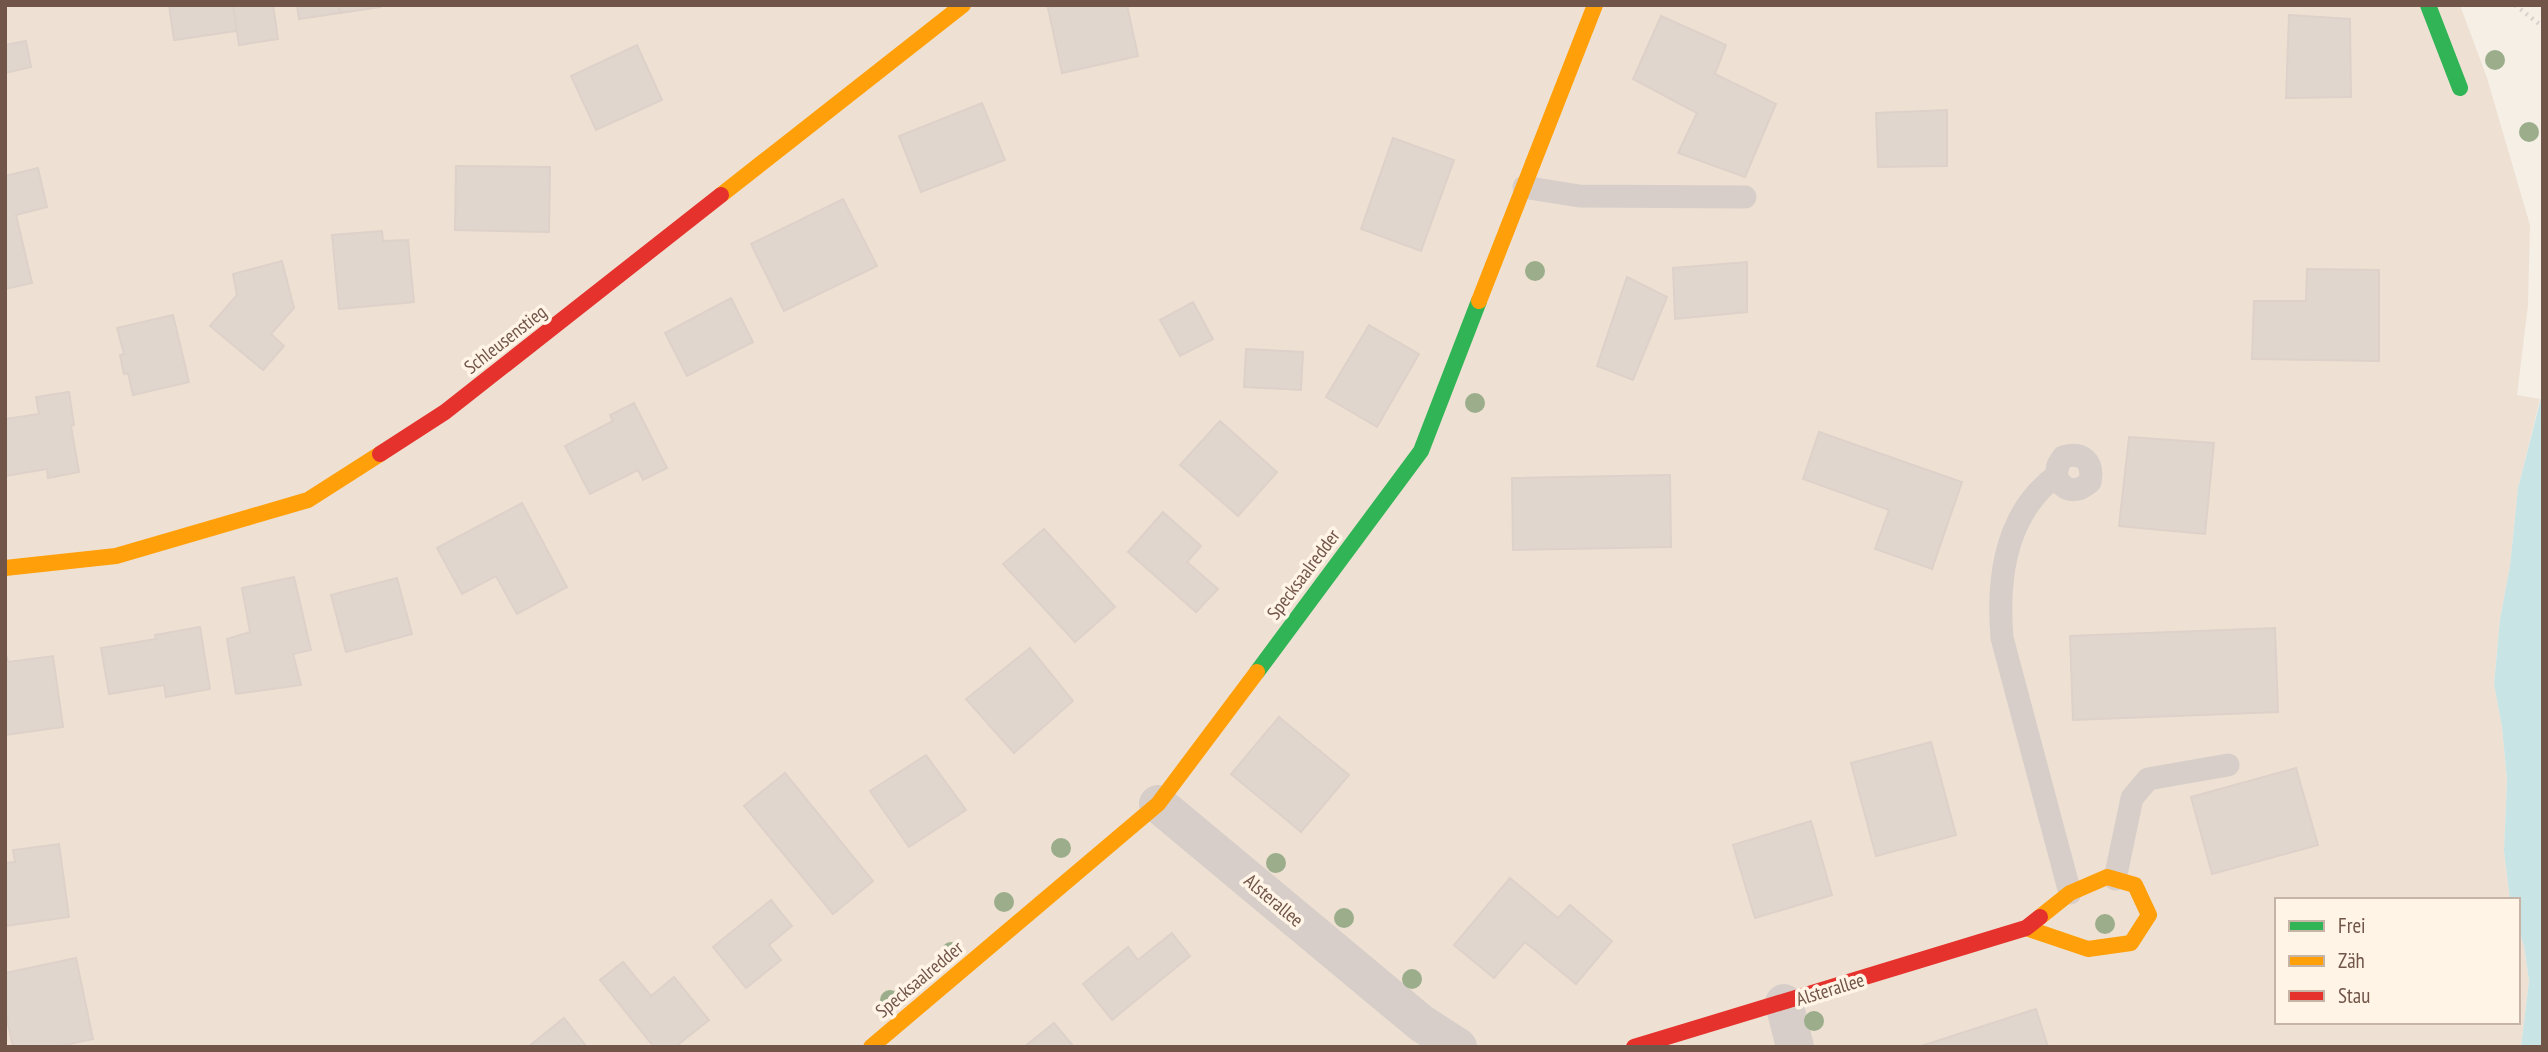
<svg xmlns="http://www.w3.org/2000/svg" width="2548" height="1052" viewBox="0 0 2548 1052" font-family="'PT Sans Narrow',sans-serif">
  <rect width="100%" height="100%" fill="#f5efe6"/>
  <polygon fill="#eee1d3" points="5,5 2460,5 2487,78 2530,225 2528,305 2517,395 2540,399 2518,488 2510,566 2500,619 2494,683 2502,727 2507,780 2504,851 2510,900 2277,900 2277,1022 2518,1022 2518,927 2524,946 2529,981 2521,1047 5,1047"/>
  <polygon fill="#c9e4e5" points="2543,390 2543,1047 2521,1047 2529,981 2524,946 2518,927 2518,900 2510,900 2504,851 2507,780 2502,727 2494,684 2500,619 2510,566 2518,488"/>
  <g fill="#e1d6ce" stroke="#ddd1c9" stroke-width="2">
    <polygon points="169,5 233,5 237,31 174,40"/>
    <polygon points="233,5 273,5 278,39 239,45"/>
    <polygon points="297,5 339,5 340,13 299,19"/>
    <polygon points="339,5 381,5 381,7 340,13"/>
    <polygon points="1059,5 1127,5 1138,56 1062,73 1048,8"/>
    <polygon points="2289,15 2350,19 2351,97 2286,98"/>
    <polygon points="1661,16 1726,45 1715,74 1776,104 1745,177 1678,153 1697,113 1633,79"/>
    <polygon points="26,41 31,67 5,73 5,45"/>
    <polygon points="637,45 662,100 596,130 571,76"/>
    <polygon points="982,103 1005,160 921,192 899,136"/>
    <polygon points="1947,110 1947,166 1878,167 1876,113"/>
    <polygon points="1393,138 1454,160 1421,251 1361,229"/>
    <polygon points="456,166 550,167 549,232 455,230"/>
    <polygon points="38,168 47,207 16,215 32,283 5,289 5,176"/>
    <polygon points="843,199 877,266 784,311 751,244"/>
    <polygon points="382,231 383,241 408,240 414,302 339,309 332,235"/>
    <polygon points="282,261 294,308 271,334 284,346 263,370 210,326 237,295 233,274"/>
    <polygon points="1747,262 1747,312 1675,319 1673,268"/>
    <polygon points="2307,269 2379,270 2379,361 2252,359 2254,301 2306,301"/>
    <polygon points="1627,277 1667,297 1633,380 1597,366"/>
    <polygon points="731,298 753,342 687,376 665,333"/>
    <polygon points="1193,302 1213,339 1180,356 1160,320"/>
    <polygon points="173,315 189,382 133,395 128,373 124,374 120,355 124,354 117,328"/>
    <polygon points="1369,325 1419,354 1377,427 1326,397"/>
    <polygon points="1246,349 1303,352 1301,390 1244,387"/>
    <polygon points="69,392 74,425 71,426 79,472 48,478 47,469 5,476 5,419 39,414 36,397"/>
    <polygon points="634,403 667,468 643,480 638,470 590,494 565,446 613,421 610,415"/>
    <polygon points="1220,421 1277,472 1238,516 1180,465"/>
    <polygon points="1819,432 1962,482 1932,569 1875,549 1889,510 1803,479"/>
    <polygon points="2129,437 2214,443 2205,534 2119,526"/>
    <polygon points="1670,475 1671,547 1513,550 1512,478"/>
    <polygon points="522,503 567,587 517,614 496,576 462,594 437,548"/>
    <polygon points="1163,512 1201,546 1187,562 1218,589 1196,612 1128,552"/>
    <polygon points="1044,529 1115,607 1075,642 1003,564"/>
    <polygon points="294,577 311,650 293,654 301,685 236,694 227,639 250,632 242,588"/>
    <polygon points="397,578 412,634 346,652 331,595"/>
    <polygon points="200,627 210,689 166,697 164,685 109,694 101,648 156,639 155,635"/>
    <polygon points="2275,628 2278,712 2073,720 2070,636"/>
    <polygon points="1030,648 1073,701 1014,753 966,699"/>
    <polygon points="5,651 8,662 53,656 63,727 5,735"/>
    <polygon points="1279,717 1349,775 1301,832 1231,774"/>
    <polygon points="1931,742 1956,835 1876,856 1851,763"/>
    <polygon points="926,755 966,810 909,847 870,791"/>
    <polygon points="2296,768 2318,845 2212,874 2191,797"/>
    <polygon points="785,773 873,881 833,914 744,806"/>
    <polygon points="1811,821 1832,895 1755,918 1733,845"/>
    <polygon points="59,844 69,917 5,926 5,863 15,862 13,850"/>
    <polygon points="1510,878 1558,918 1570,905 1612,941 1576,984 1525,942 1494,978 1454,945"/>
    <polygon points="771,900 792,926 769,945 781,960 746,988 713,947"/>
    <polygon points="1172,933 1190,956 1112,1020 1083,984 1128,947 1138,960"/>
    <polygon points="76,958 93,1039 56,1047 13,1047 5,1010 5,973"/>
    <polygon points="623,962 651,996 674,977 709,1020 675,1047 654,1047 600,980"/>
    <polygon points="2036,1009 2048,1047 1918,1047"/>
    <polygon points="564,1018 587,1047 528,1047"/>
    <polygon points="1054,1023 1074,1047 1024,1047"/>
  </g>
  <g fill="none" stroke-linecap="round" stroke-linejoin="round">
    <polyline stroke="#d9cfcb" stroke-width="4.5" stroke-dasharray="2 5" stroke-linecap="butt" points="2515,5 2543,27"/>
    <g stroke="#d7cec9" stroke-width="23">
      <polyline points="1524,187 1579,196 1745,197"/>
      <path d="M2056,476C2064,492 2076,494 2090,482C2094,462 2083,451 2063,457L2058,465L2056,476C2005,514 1997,578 2002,638L2070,893"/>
      <polyline points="2115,879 2132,798 2148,779 2228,765"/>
    </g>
    <g stroke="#d7cec9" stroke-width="38">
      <polyline points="1158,804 1421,1023 1458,1047"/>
      <polyline points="1784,1003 1795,1047"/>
    </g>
    <g stroke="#30b455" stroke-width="16">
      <polyline points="2428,5 2460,88"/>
      <polyline points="1257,672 1421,451 1479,301"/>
    </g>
    <g stroke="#ff9f0a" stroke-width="16">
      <polyline points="721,195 963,5"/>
      <polyline points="1479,301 1595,5"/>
      <polyline points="5,568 116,556 308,500 380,454"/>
      <polyline points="2026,928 2088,949 2131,943 2149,915 2135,885 2107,877 2070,893 2040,917"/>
      <polyline points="871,1047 1158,804 1257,672"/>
    </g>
    <g stroke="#e5322d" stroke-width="16">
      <polyline points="380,454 445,412 721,195"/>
      <polyline points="1634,1047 2026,928 2040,917"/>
    </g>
  </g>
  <g fill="#9cad8b">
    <circle cx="2495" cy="60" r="10"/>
    <circle cx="2529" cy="132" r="10"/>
    <circle cx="1535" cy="271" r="10"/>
    <circle cx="1475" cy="403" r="10"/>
    <circle cx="1061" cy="848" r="10"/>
    <circle cx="1276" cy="863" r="10"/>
    <circle cx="1004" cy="902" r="10"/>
    <circle cx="1344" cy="918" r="10"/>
    <circle cx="2105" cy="924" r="10"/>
    <circle cx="951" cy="952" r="10"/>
    <circle cx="1412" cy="979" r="10"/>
    <circle cx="890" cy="1000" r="10"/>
    <circle cx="1814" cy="1021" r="10"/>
  </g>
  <g text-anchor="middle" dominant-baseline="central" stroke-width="7" stroke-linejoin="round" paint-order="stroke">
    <g font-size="19" fill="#715548" stroke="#fff4e6">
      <text transform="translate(505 339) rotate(-38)">Schleusenstieg</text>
      <text transform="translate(1303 574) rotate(-53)">Specksaalredder</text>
      <text transform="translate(1274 900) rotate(40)">Alsterallee</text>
      <text transform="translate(919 979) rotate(-40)">Specksaalredder</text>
      <text transform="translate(1830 989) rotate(-17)">Alsterallee</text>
    </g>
  </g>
  <rect width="2548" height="1052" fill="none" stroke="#715548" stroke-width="14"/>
  <rect x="2275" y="898" width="245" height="126" fill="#fff4e6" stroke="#c6b4a7" stroke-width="2"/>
  <rect x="2289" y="921" width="35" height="10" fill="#30b455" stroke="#c6b4a7" stroke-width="2"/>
  <text x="2338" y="933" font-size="21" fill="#715548">Frei</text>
  <rect x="2289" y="956" width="35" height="10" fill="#ff9f0a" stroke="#c6b4a7" stroke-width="2"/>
  <text x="2338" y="968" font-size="21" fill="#715548">Zäh</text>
  <rect x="2289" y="991" width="35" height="10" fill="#e5322d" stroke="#c6b4a7" stroke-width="2"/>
  <text x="2338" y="1003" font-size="21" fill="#715548">Stau</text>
</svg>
